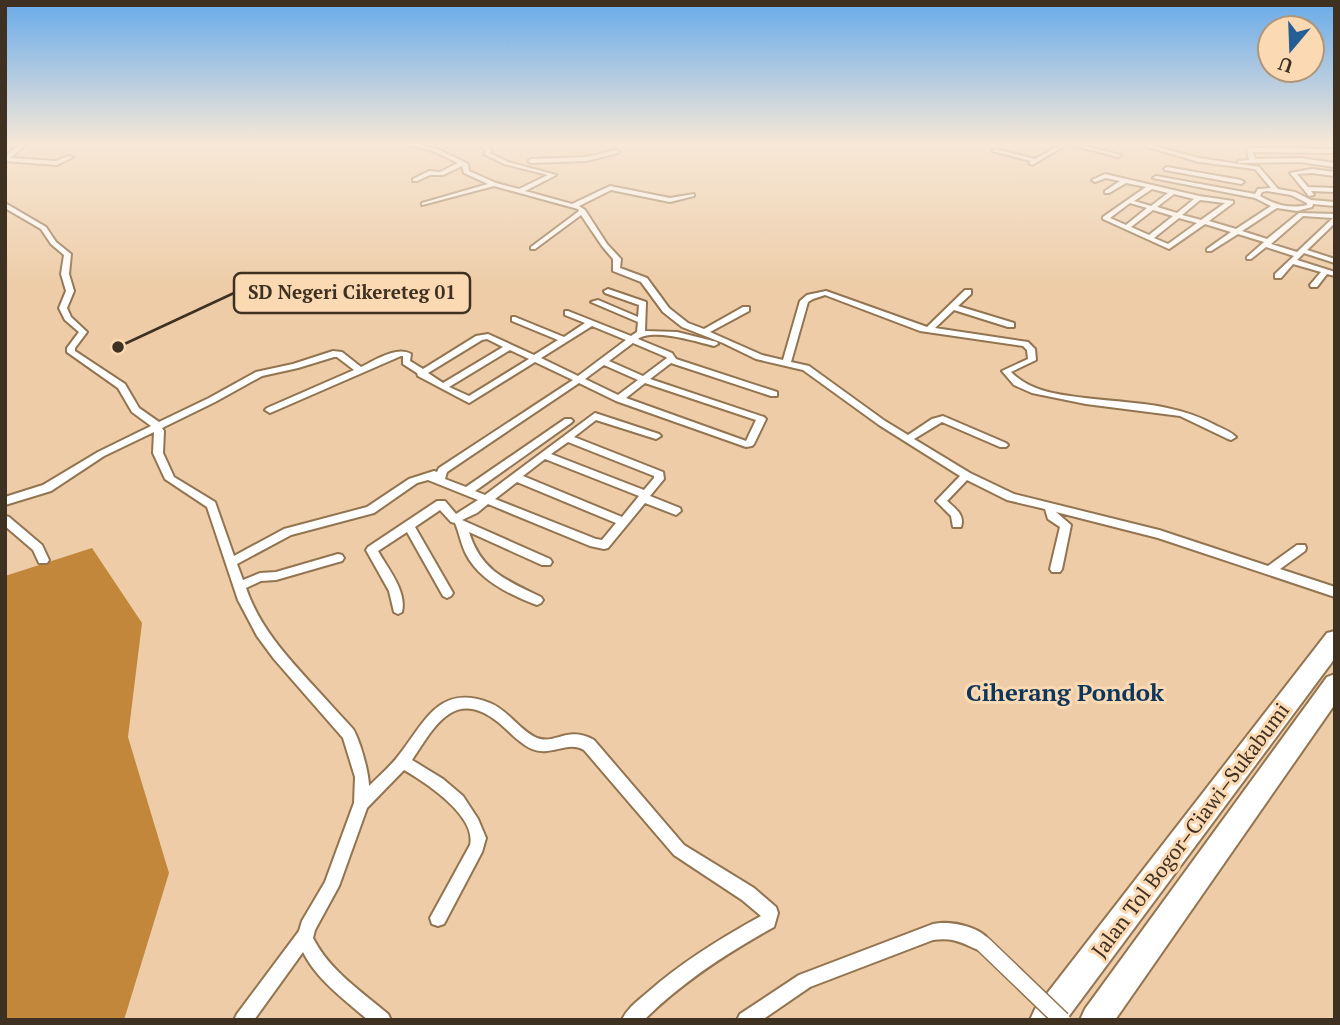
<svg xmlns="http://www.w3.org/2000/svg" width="1340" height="1025" viewBox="0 0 1340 1025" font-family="'PT Serif',serif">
  <rect width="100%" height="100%" fill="#edcca7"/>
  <polygon fill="#c2873b" points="92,548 142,623 128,737 169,873 124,1020 5,1020 5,576"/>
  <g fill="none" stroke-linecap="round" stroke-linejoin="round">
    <defs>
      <g id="street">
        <polygon points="19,145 25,145 10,158 56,161 68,156 73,157 57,165 5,161 5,156"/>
        <path d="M409,145C430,143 450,155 468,164L469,171L496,183L519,189L548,175L504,164L484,154L486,150L479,145H485L492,150L490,153L508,162L556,175L525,191L572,204L610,186L670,198L694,194V196L670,202L611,190L579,206L585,210L607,244L621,259L620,268L647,278L669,308L688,323L704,329L743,307H749V311L710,332L762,355L783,360L800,301L807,295L826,291L927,327L965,290H971V294L958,306L1014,323V327H1008L954,310L935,328L1028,342L1035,349L1036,360L1011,372C1027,388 1048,393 1070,396C1121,404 1171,400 1217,426C1224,429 1231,432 1236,437L1231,440L1228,439L1180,416L1086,404L1032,393L1014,385L1002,371L1028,359L1027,350L1023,346L920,331L825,295L813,299L808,302L791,362L809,366L885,421L908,435L932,419L943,416L1006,443L1008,445L1006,447H1000L942,422L914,439L970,473L1014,494L1159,530L1268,566L1297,545H1305L1306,548L1305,551L1280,569L1335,587V597L1158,538L1056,512L1071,525L1062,569L1060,572H1052L1050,569L1060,527L1048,519L1045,509L1007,500L967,480L947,501C956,509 965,515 961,527H953L951,516L936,501L960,476L879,425L803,370L756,359L723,343L682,327L663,312L641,282L613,271V259L602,246L581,215L535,249H531V247L579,211L578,209L494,186L422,205V203L488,184L464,173L462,166L443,175H430L417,181H413V179L429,171L440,172L458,163L433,151Z"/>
        <polygon points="1060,145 1066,145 1032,165 1029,163 1031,161 992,151 995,149 1035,159"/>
        <polygon points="1072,145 1080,145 1121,155 1118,157"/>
        <path d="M1141,145H1149L1199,158L1259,167L1278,189L1295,192L1311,200L1335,202V206L1313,204L1312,207L1297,211L1277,208L1242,231L1267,239L1299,213L1335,214V223L1307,250L1335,259V263L1304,253L1297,260L1335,272V276L1327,274L1317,287H1311L1310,285L1321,272L1293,264L1281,278H1275V274L1294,256L1266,247L1251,259H1247V257L1264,242L1238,234L1211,251H1207V249L1231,232L1205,224L1169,249L1103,219V217L1146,187L1126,183L1109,193H1105V191L1120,181L1106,178L1095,182L1092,180L1105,174L1199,196L1233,201V203L1209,221L1236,229L1271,206L1255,198L1153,178L1156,176L1255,194L1258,189L1271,188L1255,169L1199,162ZM1152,189L1168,193L1151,206L1134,201ZM1267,191L1291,195L1307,203V205C1290,209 1275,205 1260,196L1262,192ZM1174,194L1194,199L1177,213L1157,207ZM1200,200L1225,203L1201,220L1182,215ZM1130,203L1147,208L1126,225L1110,218ZM1153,210L1173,216L1149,235L1131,227ZM1303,216L1333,218L1297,252L1271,244ZM1179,218L1197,223L1168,244L1154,238Z"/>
        <polygon points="1250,148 1335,149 1335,153 1253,152 1255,159 1300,158 1335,163 1335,167 1300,162 1238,163 1238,161 1249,160 1247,150"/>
        <polygon points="616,150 619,152 618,153 586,161 531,163 528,161 531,159 586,157"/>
        <polygon points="1167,167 1241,180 1244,182 1241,184 1165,170 1164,169"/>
        <polygon points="1312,169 1335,172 1335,176 1312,173 1297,174 1308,187 1335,188 1335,192 1311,191 1314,195 1309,196 1290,173"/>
        <path d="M5,203L46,227L56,242L71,254L69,274L74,291L67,308L71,317L87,332L75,348V351L125,384L139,408L159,422L209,398L256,372L293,364L333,351L342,352L361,367C376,360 396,346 411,354L410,361L423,369L476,336L488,334L534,355L558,340L512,321V317H515L564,337L585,323L565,315V311H568L631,336L637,332L638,322L591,302L598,300L638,317L639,305L605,293L604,291L608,289L646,302L645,331L677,332L717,342L718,344L714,346C697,342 653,328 638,339L672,353L676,359L777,392V396H771L671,363L650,379L764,417L766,419L754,444L752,446L746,447L616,401L579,383L447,472L445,479L466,487L565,419H571L573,421L571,423L475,491L485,495L595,413L659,434L661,436L656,439L596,420L574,437L663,472L664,479L650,496L680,508L681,511L676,515L645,503L608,548L604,549L590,546L488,504L477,513L462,520L550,559L552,562L550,565H542L469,532C481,571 506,580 541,597L543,600L541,603L537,605C510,595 479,580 466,554C461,544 459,532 455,523L451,522L440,510L415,527L453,593L451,596L447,598L443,596L407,532L378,551C388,569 407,591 402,612L398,614L394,612L389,591L366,550L368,547L437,501H445L456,514L478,500L428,480L417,483L374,513L291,535L237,564L243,580L260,573L276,572L338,554L342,555L344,558L342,561L276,580L261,581L246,588C262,635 299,669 331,705C338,713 346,721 353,729C360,740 369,773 369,786C379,776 390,767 399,755C425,722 439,683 490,703C508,710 519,730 537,738C556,745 567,725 594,740L684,845L754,888L776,907L778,913L774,927C727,953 682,982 644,1020H622C627,1008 639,1000 648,992C682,962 721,938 761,916L742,900L674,855L584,750C568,740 551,757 532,749C519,743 509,731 498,722C454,687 434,727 412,760L443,779L463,796L478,819L486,838L482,852L444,924L438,926L432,924L430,918L470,845C477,816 425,782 404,770L367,808L339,886L315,930L313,938C329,970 361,991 388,1014L391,1020H368C345,1000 317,980 303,952L254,1020H234L237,1014L299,931L302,921L325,882L354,803L355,777L343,738L274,659L257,636L238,600L207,507L165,479L153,453L154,432L104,456L51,491L5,505V497L43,485L98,452L151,426L132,412L118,388L67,352V348L79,332L65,320L59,308L66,291L61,274L64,255L51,244L41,229L5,208ZM592,326L626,340L578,376L541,358ZM487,339L503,347L443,383L428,373L482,340ZM633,343L666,357L667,358L643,376L609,361ZM510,350L529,359L469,396L449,387ZM401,356H403V364L417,373L418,376L469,403L535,362L573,380L439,468L437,472L434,471L409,479L367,507L284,529L234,556L215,502L174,477L163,453L164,431L162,428L215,402L262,376L298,368L334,357H337L354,370L267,408L265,410L270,413ZM604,365L638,380L618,395L585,379ZM645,383L756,420L746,441L626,398ZM568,442L654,476V478L644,490L551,454ZM545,459L639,496L622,517L523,476ZM517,482L616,523L602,540L596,539L495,499Z"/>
        <polygon points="5,516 9,517 42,545 49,560 47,563 39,563 33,550 5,526"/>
        <path d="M940,923C956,922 985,928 991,944L989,950L983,952C963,944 956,937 933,940L810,987L762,1020H737L740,1014L799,975L933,924Z"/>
      </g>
      <g id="highway">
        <polygon points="1335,631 1335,658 1066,1020 1030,1020 1035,1009 1327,633"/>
        <polygon points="1335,674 1335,704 1115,1020 1080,1020 1085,1009 1327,677"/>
      </g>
    </defs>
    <use href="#street" stroke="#927451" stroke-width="4"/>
    <use href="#highway" stroke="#927451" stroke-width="4"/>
    <use href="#street" fill="#fff" fill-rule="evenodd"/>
    <use href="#highway" fill="#fff" fill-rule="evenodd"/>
    <defs>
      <polyline id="street-bridge" points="983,944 1062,1020"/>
    </defs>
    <use href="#street-bridge" stroke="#927451" stroke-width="19" stroke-linecap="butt"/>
    <use href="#street-bridge" stroke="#fff" stroke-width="16"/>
  </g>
  <linearGradient id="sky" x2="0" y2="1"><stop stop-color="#67aaea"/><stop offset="0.5" stop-color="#f7e8d7"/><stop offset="1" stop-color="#f7e8d7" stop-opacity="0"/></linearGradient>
  <rect width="1340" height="288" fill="url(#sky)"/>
  <g text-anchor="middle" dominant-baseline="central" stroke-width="6" stroke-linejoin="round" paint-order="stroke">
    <g font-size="21" fill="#3e3122" stroke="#fbd9b3">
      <text transform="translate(1190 830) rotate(-53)">Jalan Tol Bogor–Ciawi–Sukabumi</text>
    </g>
    <g font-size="24" font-weight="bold" fill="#0c365b" stroke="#fbd9b3">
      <text x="1065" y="692">Ciherang Pondok</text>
    </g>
  </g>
  <path fill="none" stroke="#3e3122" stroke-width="2.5" d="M118 347L234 293"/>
  <circle fill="#3e3122" stroke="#fbd9b3" stroke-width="2.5" cx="118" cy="347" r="7"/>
  <rect fill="#fbd9b3" stroke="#3e3122" stroke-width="2.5" x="234" y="273" width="236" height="40" rx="7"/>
  <g font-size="19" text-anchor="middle" font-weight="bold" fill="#3e3122">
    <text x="352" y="299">SD Negeri Cikereteg 01</text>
  </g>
  <rect width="1340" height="1025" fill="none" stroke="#3e3122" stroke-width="14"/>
  <g transform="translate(1291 49) rotate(199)"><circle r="33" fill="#fbd9b3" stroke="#af9679" stroke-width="2"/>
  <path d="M0-5L12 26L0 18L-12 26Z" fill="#245e95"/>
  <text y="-10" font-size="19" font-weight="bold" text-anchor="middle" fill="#3e3122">U</text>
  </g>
</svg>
